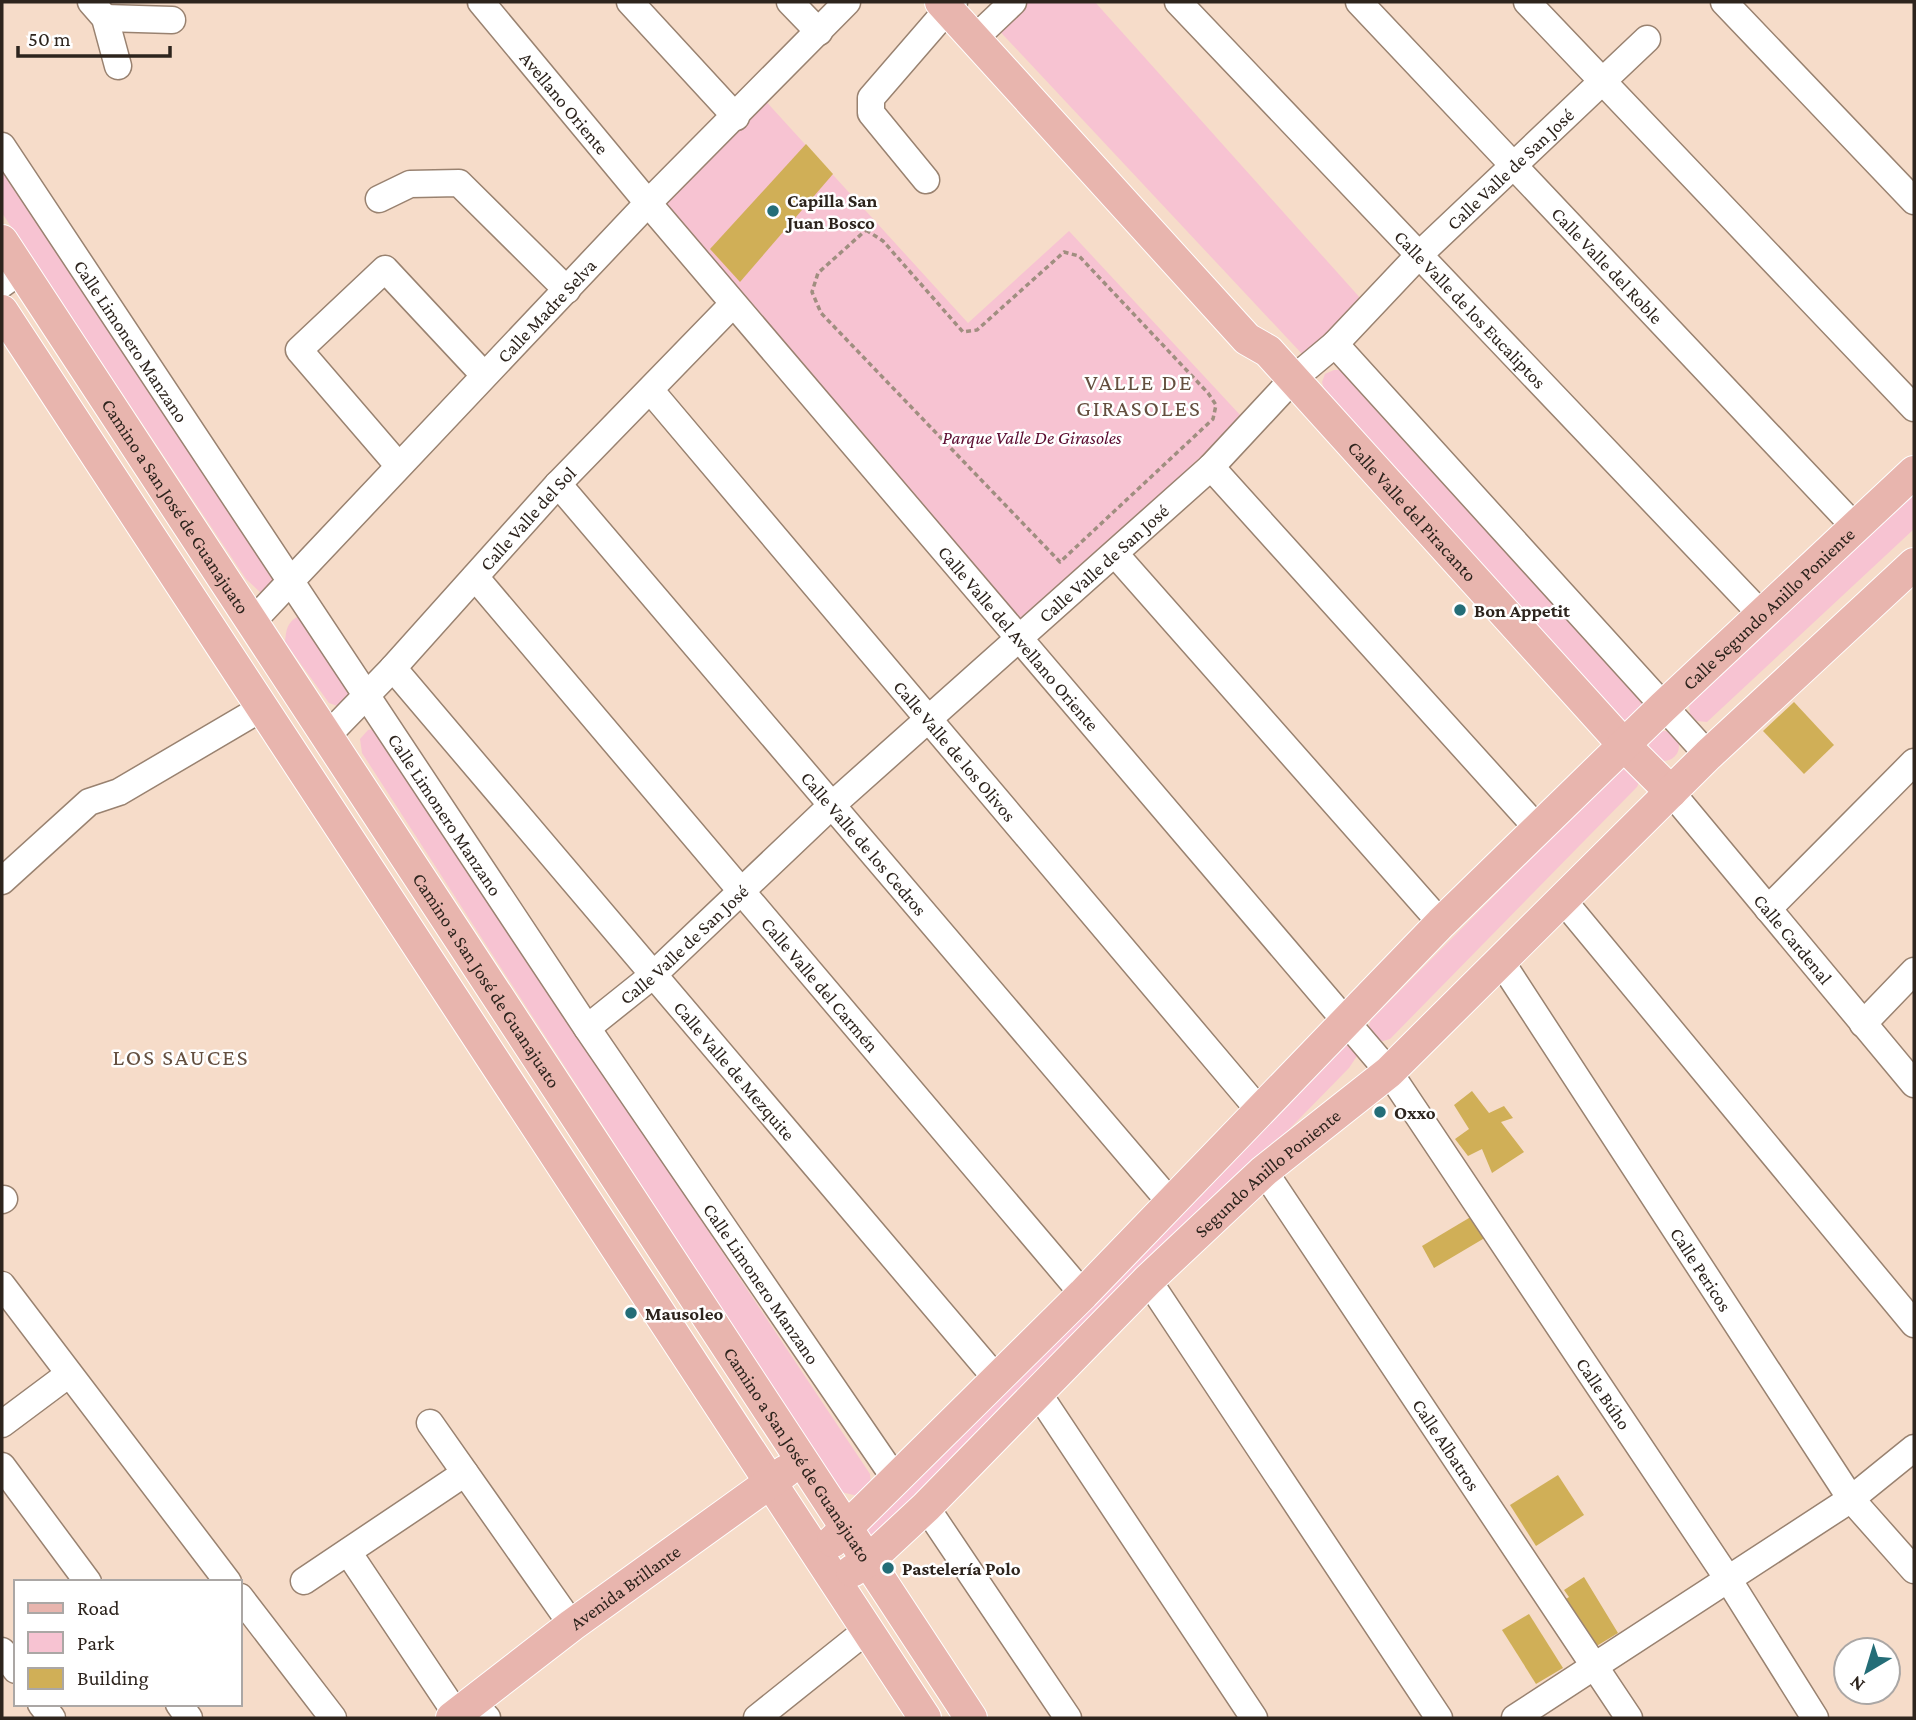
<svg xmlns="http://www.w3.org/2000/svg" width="1916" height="1720" viewBox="0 0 1916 1720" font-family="'Crimson Pro',serif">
  <rect width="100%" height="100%" fill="#f6dcc9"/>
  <g fill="#f7c3d2">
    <polygon points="1013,2 1095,2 1362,300 1303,355 992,23"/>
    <polygon points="762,97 968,323 1069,231 1242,417 1022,628 655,205"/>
    <polygon points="2,166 278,584 273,593 261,593 246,579 2,213"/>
    <polygon points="1334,370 1342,370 1357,384 1642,703 1643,715 1629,730 1328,401 1322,382 1325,374"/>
    <polygon points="1914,492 1914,529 1707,722 1697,721 1690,714 1689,703"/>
    <path d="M297,617L301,618L351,695L340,707L329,703L285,642C286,630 287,623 297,617Z"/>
    <polygon points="374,729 870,1474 871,1485 858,1496 841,1492 830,1476 362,753 360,739 368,730"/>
    <circle cx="1664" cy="746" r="15"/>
    <polygon points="1625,764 1641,778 1637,787 1390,1039 1380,1042 1368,1028 1371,1020"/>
    <polygon points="1345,1039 1357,1056 1349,1068 908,1519 873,1543 861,1523"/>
  </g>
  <g fill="#d0af57">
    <polygon points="806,144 833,174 740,282 710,249"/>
    <polygon points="1794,702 1834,745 1804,774 1763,731"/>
    <polygon points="1472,1091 1489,1113 1504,1106 1513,1118 1501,1122 1524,1152 1492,1173 1482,1149 1468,1156 1455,1139 1469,1129 1454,1105"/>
    <polygon points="1474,1215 1488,1236 1434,1268 1422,1246"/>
    <polygon points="1558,1475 1584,1515 1536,1546 1510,1505"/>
    <polygon points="1584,1577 1618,1633 1595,1647 1560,1603 1569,1597 1564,1590"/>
    <polygon points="1529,1614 1563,1668 1536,1684 1502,1630"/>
  </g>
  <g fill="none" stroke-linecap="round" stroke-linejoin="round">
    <defs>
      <g id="minor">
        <polyline points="91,2 105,18 118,66"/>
        <path id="s1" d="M481,2L648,203L1389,1072L1728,1579L1815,1718"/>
        <polyline points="630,2 736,117"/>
        <polyline points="790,2 819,32"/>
        <path id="s2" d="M1178,2L1762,615"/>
        <path id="s3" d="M1359,2L1856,528"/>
        <polyline points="1527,2 1914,408"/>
        <polyline points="1724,2 1914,201"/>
        <polyline points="105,18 172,20"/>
        <polyline points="974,39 1013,2"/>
        <path id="s4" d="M2,146L587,1028L894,1477"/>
        <polyline points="926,180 871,113 871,98 954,2"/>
        <polyline points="379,199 410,184 459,183 567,290"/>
        <polyline points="2,284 21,270"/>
        <polyline points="1335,344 1708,755"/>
        <path id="s5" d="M651,391L1259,1110"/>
        <polyline points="398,465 299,350 385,269 484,375"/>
        <polyline points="1211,467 1539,830"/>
        <path id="s6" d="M558,484L1171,1203"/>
        <polyline points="1116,555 1441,923"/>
        <path id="s7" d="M475,577L1083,1294"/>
        <path id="s8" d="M251,623L648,203L847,2"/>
        <path id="s9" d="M393,668L996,1378"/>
        <path id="s10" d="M327,736L393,668L558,484L733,304"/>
        <path id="s11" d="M1671,792L1914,1084"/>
        <polyline points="2,881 89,802 119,792 262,708"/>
        <polyline points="1562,899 1914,1324"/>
        <polyline points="1768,909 1914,762"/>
        <path id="s12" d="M1500,960L1851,1499L1914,1570"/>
        <polyline points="1863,1024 1914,971"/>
        <path id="s13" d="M587,1028L652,976L832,805L1211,467L1292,380L1335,344L1420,254L1647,39"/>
        <path id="s14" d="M1264,1171L1629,1718"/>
        <polyline points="2,1200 4,1199"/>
        <polyline points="1148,1280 1439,1718"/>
        <polyline points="2,1285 228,1582"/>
        <polyline points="1038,1393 1254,1718"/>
        <polyline points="430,1423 572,1625"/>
        <polyline points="2,1424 69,1374"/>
        <polyline points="2,1466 88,1582"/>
        <polyline points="926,1507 1068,1718"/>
        <polyline points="348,1552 457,1715"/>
        <polyline points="304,1581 465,1473"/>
        <polyline points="240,1597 333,1718"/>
        <polyline points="2,1651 16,1670"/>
        <polyline points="472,1702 487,1718"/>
        <polyline points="41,1704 52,1718"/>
        <polyline points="179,1704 189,1718"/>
        <polyline points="757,1718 867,1630"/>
        <polyline points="1515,1718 1851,1499 1914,1448"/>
      </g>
      <g id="major">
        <path id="s15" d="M941,2L1247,339L1268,351L1624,745L1671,792"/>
        <path id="s16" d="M2,241L971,1718"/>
        <polyline points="2,311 925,1718"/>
        <path id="s17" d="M833,1541L1083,1294L1441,923L1663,707L1914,472"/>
        <path id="s18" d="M852,1571L868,1561L926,1507L1148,1280L1264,1171L1389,1072L1708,755L1914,564"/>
        <path id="s19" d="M452,1718L572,1625L786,1471"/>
      </g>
    </defs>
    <use href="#minor" stroke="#998270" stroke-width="29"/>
    <use href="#major" stroke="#fff" stroke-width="34"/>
    <polygon stroke="#a08e80" stroke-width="3.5" stroke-dasharray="5 3.5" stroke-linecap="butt" points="866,230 883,241 963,332 977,330 1064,252 1079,256 1208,393 1216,405 1213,419 1060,562 821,313 812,292 818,273"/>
    <use href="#minor" stroke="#fff" stroke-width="26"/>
    <use href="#major" stroke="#e8b5ae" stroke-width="32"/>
  </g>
  <g fill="#246d77" stroke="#fff" stroke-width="2.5">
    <circle cx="773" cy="211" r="7"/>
    <circle cx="1460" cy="610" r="7"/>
    <circle cx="1380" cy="1112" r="7"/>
    <circle cx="631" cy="1313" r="7"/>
    <circle cx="888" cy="1568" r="7"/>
  </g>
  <g text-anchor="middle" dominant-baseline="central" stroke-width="5" stroke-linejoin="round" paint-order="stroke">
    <g font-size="19" fill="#2d241d" stroke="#fff">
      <text stroke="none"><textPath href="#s1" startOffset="131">Avellano Oriente</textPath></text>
      <text stroke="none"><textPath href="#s13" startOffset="1262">Calle Valle de San José</textPath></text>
      <text stroke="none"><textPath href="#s3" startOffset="362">Calle Valle del Roble</textPath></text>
      <text stroke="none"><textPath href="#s2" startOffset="424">Calle Valle de los Eucaliptos</textPath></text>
      <text stroke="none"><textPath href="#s8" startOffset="430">Calle Madre Selva</textPath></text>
      <text stroke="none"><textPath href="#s4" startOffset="234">Calle Limonero Manzano</textPath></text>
      <text stroke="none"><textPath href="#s16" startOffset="317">Camino a San José de Guanajuato</textPath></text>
      <text stroke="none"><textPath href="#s15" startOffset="695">Calle Valle del Piracanto</textPath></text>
      <text stroke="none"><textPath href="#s10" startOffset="296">Calle Valle del Sol</textPath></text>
      <text stroke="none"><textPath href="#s13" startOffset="695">Calle Valle de San José</textPath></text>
      <text stroke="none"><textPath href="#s17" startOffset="1321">Calle Segundo Anillo Poniente</textPath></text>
      <text stroke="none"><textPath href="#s1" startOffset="833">Calle Valle del Avellano Oriente</textPath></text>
      <text stroke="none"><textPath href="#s5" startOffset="471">Calle Valle de los Olivos</textPath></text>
      <text stroke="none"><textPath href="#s4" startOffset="802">Calle Limonero Manzano</textPath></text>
      <text stroke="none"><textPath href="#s6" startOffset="472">Calle Valle de los Cedros</textPath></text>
      <text stroke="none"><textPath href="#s11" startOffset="191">Calle Cardenal</textPath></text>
      <text stroke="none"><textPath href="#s13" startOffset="128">Calle Valle de San José</textPath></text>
      <text stroke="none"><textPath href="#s16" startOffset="884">Camino a San José de Guanajuato</textPath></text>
      <text stroke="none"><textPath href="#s7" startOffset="534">Calle Valle del Carmén</textPath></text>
      <text stroke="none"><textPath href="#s9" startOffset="528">Calle Valle de Mezquite</textPath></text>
      <text stroke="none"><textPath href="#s18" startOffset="576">Segundo Anillo Poniente</textPath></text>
      <text stroke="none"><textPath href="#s12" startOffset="369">Calle Pericos</textPath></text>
      <text stroke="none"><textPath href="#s4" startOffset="1368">Calle Limonero Manzano</textPath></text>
      <text stroke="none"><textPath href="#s1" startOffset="1790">Calle Búho</textPath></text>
      <text stroke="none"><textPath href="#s14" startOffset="329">Calle Albatros</textPath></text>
      <text stroke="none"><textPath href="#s16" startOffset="1451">Camino a San José de Guanajuato</textPath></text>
      <text stroke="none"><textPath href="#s19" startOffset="217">Avenida Brillante</textPath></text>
    </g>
    <g font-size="19" font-weight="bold" fill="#2d241d" stroke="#fff" text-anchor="start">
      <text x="787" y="200">Capilla San<tspan x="787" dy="22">Juan Bosco</tspan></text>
      <text x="1474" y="610">Bon Appetit</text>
      <text x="1394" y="1112">Oxxo</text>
      <text x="645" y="1313">Mausoleo</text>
      <text x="902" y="1568">Pastelería Polo</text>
    </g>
    <g font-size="19" font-style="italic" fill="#5b0b30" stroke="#fff">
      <text x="1032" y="437">Parque Valle De Girasoles</text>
    </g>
    <g font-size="23" letter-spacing="2" fill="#644f3f" stroke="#fff">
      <text x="1139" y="382">VALLE DE<tspan x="1139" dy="26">GIRASOLES</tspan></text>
      <text x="181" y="1057">LOS SAUCES</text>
    </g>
  </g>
  <rect width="1916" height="1720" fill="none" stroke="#2d241d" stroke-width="7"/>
  <rect x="14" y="1580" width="228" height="126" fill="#ffffff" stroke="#aba7a5" stroke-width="2"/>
  <rect x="28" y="1603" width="35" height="10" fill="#e8b5ae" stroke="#aba7a5" stroke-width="2"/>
  <text x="77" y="1615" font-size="21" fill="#2d241d">Road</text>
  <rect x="28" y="1632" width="35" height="21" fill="#f7c3d2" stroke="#aba7a5" stroke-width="2"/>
  <text x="77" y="1650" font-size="21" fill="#2d241d">Park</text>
  <rect x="28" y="1668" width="35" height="21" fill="#d0af57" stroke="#aba7a5" stroke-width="2"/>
  <text x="77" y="1685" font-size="21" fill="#2d241d">Building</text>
  <g transform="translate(1867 1671) rotate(218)"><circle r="33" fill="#ffffff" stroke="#aba7a5" stroke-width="2"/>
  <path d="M0-5L12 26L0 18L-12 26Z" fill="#246d77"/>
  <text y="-10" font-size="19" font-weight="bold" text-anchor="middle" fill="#2d241d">N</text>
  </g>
  <path d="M18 46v10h152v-10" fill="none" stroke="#2d241d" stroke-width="3.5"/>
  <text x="28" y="46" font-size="21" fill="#2d241d" stroke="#ffffff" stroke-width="5" paint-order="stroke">50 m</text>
</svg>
